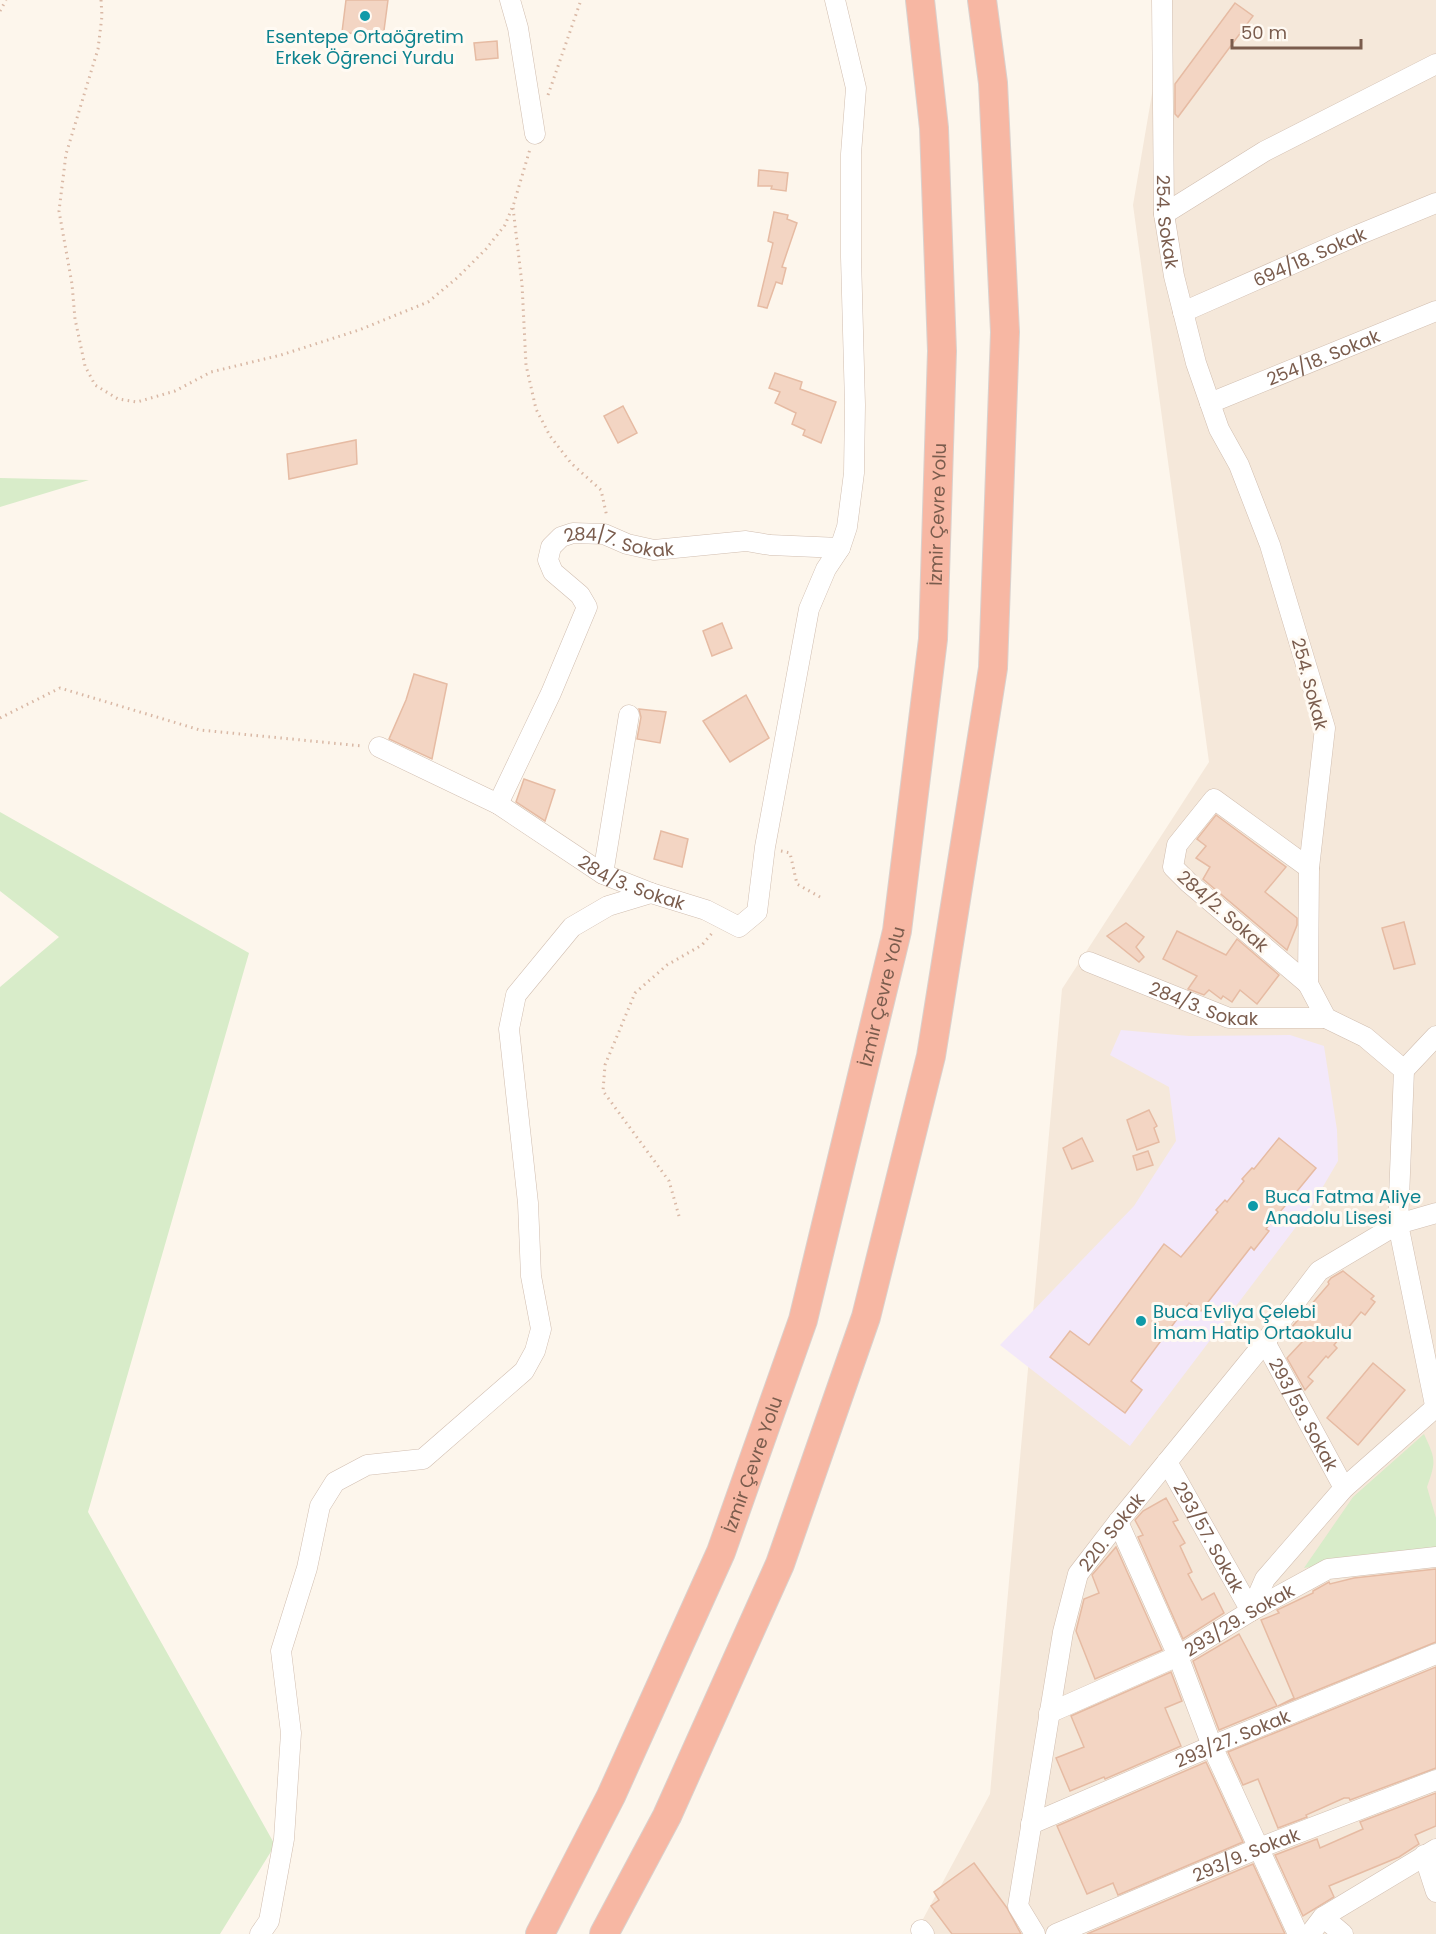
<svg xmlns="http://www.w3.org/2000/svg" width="1436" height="1934" viewBox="0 0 1436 1934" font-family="Poppins,sans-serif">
  <rect width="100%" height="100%" fill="#fdf6ec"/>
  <polygon fill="#f5e8da" points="1168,0 1436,0 1436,1934 915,1934 990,1794 1062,989 1209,762 1133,205"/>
  <polygon fill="#f3e8fa" points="1121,1030 1189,1036 1290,1035 1324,1046 1337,1130 1338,1161 1311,1207 1130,1446 1000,1345 1134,1206 1176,1141 1169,1087 1110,1055"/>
  <g fill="#d8ecc9">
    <polygon points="0,478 89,480 0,507"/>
    <polygon points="0,812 249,953 88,1512 275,1845 220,1934 0,1934 0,987 59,937 0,891"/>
    <path d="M1424,1434C1436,1460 1436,1461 1427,1487L1436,1518V1547L1304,1568L1353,1497Z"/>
  </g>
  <g fill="#f3d5c3" stroke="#e6bba3" stroke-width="1.5">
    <polygon points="346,0 388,0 383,38 342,32"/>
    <polygon points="1235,3 1253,16 1178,117 1175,114 1175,84"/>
    <polygon points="497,41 498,58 476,60 474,43"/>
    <polygon points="759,170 788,173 786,191 771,189 772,186 758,186"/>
    <polygon points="774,212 788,215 787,219 797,223 782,267 786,268 782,284 776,282 767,308 758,306 773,243 768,241"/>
    <polygon points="775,373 802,382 800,389 836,402 821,443 803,435 805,430 792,424 796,413 775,403 780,392 769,388"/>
    <polygon points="623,406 637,433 618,443 604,416"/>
    <polygon points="356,440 357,464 289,479 287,454"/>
    <polygon points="722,623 732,648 712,656 703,631"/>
    <polygon points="414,674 447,684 432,759 389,739 406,700"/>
    <polygon points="746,695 769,738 730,762 703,721"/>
    <polygon points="639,709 666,712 660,743 637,739 641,717"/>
    <polygon points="524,779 555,790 545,821 516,802"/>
    <polygon points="1216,815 1286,867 1265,892 1297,918 1297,925 1287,950 1203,879 1210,867 1196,858 1206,846 1197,839"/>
    <polygon points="661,831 688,839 682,867 654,859"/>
    <polygon points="1404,922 1415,964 1394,969 1382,928"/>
    <polygon points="1126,923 1144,937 1136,947 1144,957 1139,962 1107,936"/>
    <polygon points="1177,931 1226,955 1237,939 1279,975 1257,1004 1240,990 1232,1002 1223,996 1221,999 1209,990 1204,995 1188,989 1197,976 1163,959"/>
    <polygon points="1149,1110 1157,1126 1154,1128 1159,1142 1137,1150 1127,1120"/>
    <polygon points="1082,1138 1093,1161 1072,1169 1063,1148"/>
    <polygon points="1279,1138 1316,1168 1266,1229 1269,1231 1254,1250 1251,1247 1201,1311 1189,1303 1131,1381 1142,1390 1125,1413 1050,1357 1070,1331 1089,1345 1164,1244 1181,1257 1218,1212 1216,1210 1225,1200 1227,1202 1244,1181 1242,1179 1252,1168 1254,1169"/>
    <polygon points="1148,1151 1153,1165 1137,1170 1133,1156"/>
    <polygon points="1343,1271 1374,1296 1371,1299 1375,1302 1365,1315 1361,1312 1334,1345 1337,1348 1328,1358 1326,1356 1308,1377 1313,1381 1305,1390 1287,1358 1302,1342 1290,1332 1292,1329 1291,1328 1329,1284 1328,1282 1331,1278"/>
    <polygon points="1373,1363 1405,1390 1358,1445 1327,1418"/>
    <polygon points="1166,1498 1178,1520 1173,1522 1185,1543 1180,1546 1192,1572 1188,1574 1202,1600 1214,1593 1224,1613 1183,1639 1138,1537 1143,1535 1135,1520 1143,1511"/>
    <polygon points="1116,1547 1162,1650 1095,1679 1076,1631 1084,1599 1099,1593 1092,1575"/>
    <polygon points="1436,1569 1436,1642 1278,1706 1294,1698 1261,1620 1279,1613 1277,1610 1313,1593 1313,1591 1329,1582 1330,1584 1354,1578"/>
    <polygon points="1239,1634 1277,1706 1219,1730 1193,1661"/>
    <polygon points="1436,1667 1436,1768 1350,1800 1349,1798 1344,1798 1306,1815 1307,1817 1278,1828 1258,1779 1243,1785 1228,1752"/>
    <polygon points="1171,1672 1182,1701 1165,1708 1181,1746 1105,1779 1104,1777 1070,1791 1056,1758 1084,1747 1071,1716"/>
    <polygon points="1206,1762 1243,1842 1118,1895 1113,1883 1087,1894 1057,1826"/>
    <polygon points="1436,1793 1436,1826 1415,1835 1419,1844 1399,1857 1329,1886 1334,1897 1303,1916 1275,1855 1317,1839 1320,1848 1363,1829 1360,1822"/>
    <polygon points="974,1863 1007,1908 1021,1934 952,1934 931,1906 939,1900 934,1892"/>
    <polygon points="1253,1864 1285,1934 1087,1934"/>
  </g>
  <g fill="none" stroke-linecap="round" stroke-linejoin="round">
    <defs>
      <g id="minor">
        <polyline points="510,0 518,28 535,134"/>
        <path id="s1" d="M1162,0L1164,214L1174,276L1196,363L1219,429L1239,465L1270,545L1325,728L1309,868L1308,984L1326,1018L1365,1037L1404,1070L1398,1224L1436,1410"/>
        <polyline points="1164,214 1265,151 1436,64"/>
        <path id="s2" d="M1183,312L1358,235L1436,203"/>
        <path id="s3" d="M1210,403L1436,311"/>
        <path id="s4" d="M379,747L498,804L603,874L651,893L706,910L739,927L757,912L765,847L809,609L826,569L840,548L847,527L854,473L855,405L851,257V154L856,88L835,0"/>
        <path id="s5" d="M498,804L551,693L587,607L580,595L553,572L548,560L551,547L561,537L573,533L604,534L627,544L654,550L746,541L770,545L840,548"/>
        <polyline points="603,874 629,715"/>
        <path id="s6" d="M1089,962L1229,1018H1326"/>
        <polyline points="1308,984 1189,883 1173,867 1177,845 1214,799 1309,868"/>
        <polyline points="1404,1070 1436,1036"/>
        <path id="s7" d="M1265,1342L1344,1488"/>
        <path id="s8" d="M1167,1462L1251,1611"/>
        <polyline points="1118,1522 1178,1656 1212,1746 1298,1934"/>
        <polyline points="1251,1611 1265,1579 1344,1488 1436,1407"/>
        <path id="s9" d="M1049,1713L1178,1656L1251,1611L1328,1569L1436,1557"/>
        <path id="s10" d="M1031,1824L1212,1746L1436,1654"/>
        <polyline points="1424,1855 1436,1892"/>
        <polyline points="1323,1917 1436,1849"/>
        <polyline points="921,1930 924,1934"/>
        <polyline points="260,1934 269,1921 284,1839 291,1733 281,1651 307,1568 320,1506 335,1482 367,1465 423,1459 524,1371 535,1351 541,1329 531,1276 528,1203 509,1029 516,995 572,927 608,906 651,893"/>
        <path id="s11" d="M1035,1934L1018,1906L1063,1632L1078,1574L1118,1522L1265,1342L1319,1271L1398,1224L1436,1213"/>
        <path id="s12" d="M1056,1934L1259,1848L1436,1780"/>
        <polyline points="1310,1934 1323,1917 1343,1934"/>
      </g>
      <g id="highway">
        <path id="s13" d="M540,1934L611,1796L721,1552L803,1320L897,931L933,639L942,351L934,128L920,0"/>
        <polyline points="604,1934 667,1816 780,1564 866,1317 931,1056 993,668 1005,332 993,83 982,0"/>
      </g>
    </defs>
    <use href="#minor" stroke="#d1beb0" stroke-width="21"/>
    <use href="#highway" stroke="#dad1cd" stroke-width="30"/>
    <g stroke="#d9b8a5" stroke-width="3" stroke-dasharray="1.5 4.5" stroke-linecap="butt">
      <polyline points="101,0 102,16 98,49 66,154 59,211 72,284 75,319 85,366 95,385 118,399 137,402 175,391 211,372 281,355 359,330 428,302 457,278 486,249 505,225 514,203 530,149"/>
      <polyline points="0,11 6,0"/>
      <polyline points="548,95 581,0"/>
      <polyline points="513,208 522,284 526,365 536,409 550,436 571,463 601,490 607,517"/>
      <polyline points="0,718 60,688 200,730 362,746"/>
      <polyline points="781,851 790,853 797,884 820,897"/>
      <polyline points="679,1216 669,1181 603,1091 605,1065 635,993 667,965 702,945 713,932"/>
    </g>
    <use href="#minor" stroke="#fff" stroke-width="20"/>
    <use href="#highway" stroke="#f7b7a3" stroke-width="28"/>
  </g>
  <g fill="#0f9aa8" stroke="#fffaf3" stroke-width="2">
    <circle cx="365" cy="16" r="6"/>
    <circle cx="1253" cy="1206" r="6"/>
    <circle cx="1141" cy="1321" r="6"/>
  </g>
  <g text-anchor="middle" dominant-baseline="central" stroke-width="6" stroke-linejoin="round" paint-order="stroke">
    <g font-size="18" fill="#0d838f" stroke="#fffaf3" text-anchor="start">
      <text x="365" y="36" text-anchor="middle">Esentepe Ortaöğretim<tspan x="365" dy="21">Erkek Öğrenci Yurdu</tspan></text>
      <text x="1265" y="1196">Buca Fatma Aliye<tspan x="1265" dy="21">Anadolu Lisesi</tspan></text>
      <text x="1153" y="1311">Buca Evliya Çelebi<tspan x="1153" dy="21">İmam Hatip Ortaokulu</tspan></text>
    </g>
    <g font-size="18" fill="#7a5c4d" stroke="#fffaf3">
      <text stroke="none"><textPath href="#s1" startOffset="222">254. Sokak</textPath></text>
      <text stroke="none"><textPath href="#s2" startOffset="138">694/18. Sokak</textPath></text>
      <text stroke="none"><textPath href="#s3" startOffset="122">254/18. Sokak</textPath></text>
      <text stroke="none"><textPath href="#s13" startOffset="1488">İzmir Çevre Yolu</textPath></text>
      <text stroke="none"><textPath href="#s5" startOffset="366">284/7. Sokak</textPath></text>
      <text transform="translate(1310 684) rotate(75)">254. Sokak</text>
      <text stroke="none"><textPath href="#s4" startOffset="288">284/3. Sokak</textPath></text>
      <text transform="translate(1223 911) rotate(41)">284/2. Sokak</text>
      <text stroke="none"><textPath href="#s13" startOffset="1002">İzmir Çevre Yolu</textPath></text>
      <text stroke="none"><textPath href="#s6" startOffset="123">284/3. Sokak</textPath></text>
      <text stroke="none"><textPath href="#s7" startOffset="82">293/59. Sokak</textPath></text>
      <text stroke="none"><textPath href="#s13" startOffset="516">İzmir Çevre Yolu</textPath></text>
      <text stroke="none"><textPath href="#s11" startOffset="424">220. Sokak</textPath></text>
      <text stroke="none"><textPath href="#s8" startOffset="86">293/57. Sokak</textPath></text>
      <text stroke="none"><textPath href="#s9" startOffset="212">293/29. Sokak</textPath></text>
      <text stroke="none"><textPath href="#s10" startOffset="219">293/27. Sokak</textPath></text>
      <text stroke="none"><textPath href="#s12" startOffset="206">293/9. Sokak</textPath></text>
    </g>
  </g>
  <path d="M1232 39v9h129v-9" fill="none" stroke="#7a5c4d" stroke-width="3"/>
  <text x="1241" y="39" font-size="18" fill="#7a5c4d" stroke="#fffaf3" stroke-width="4.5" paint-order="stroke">50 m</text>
</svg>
